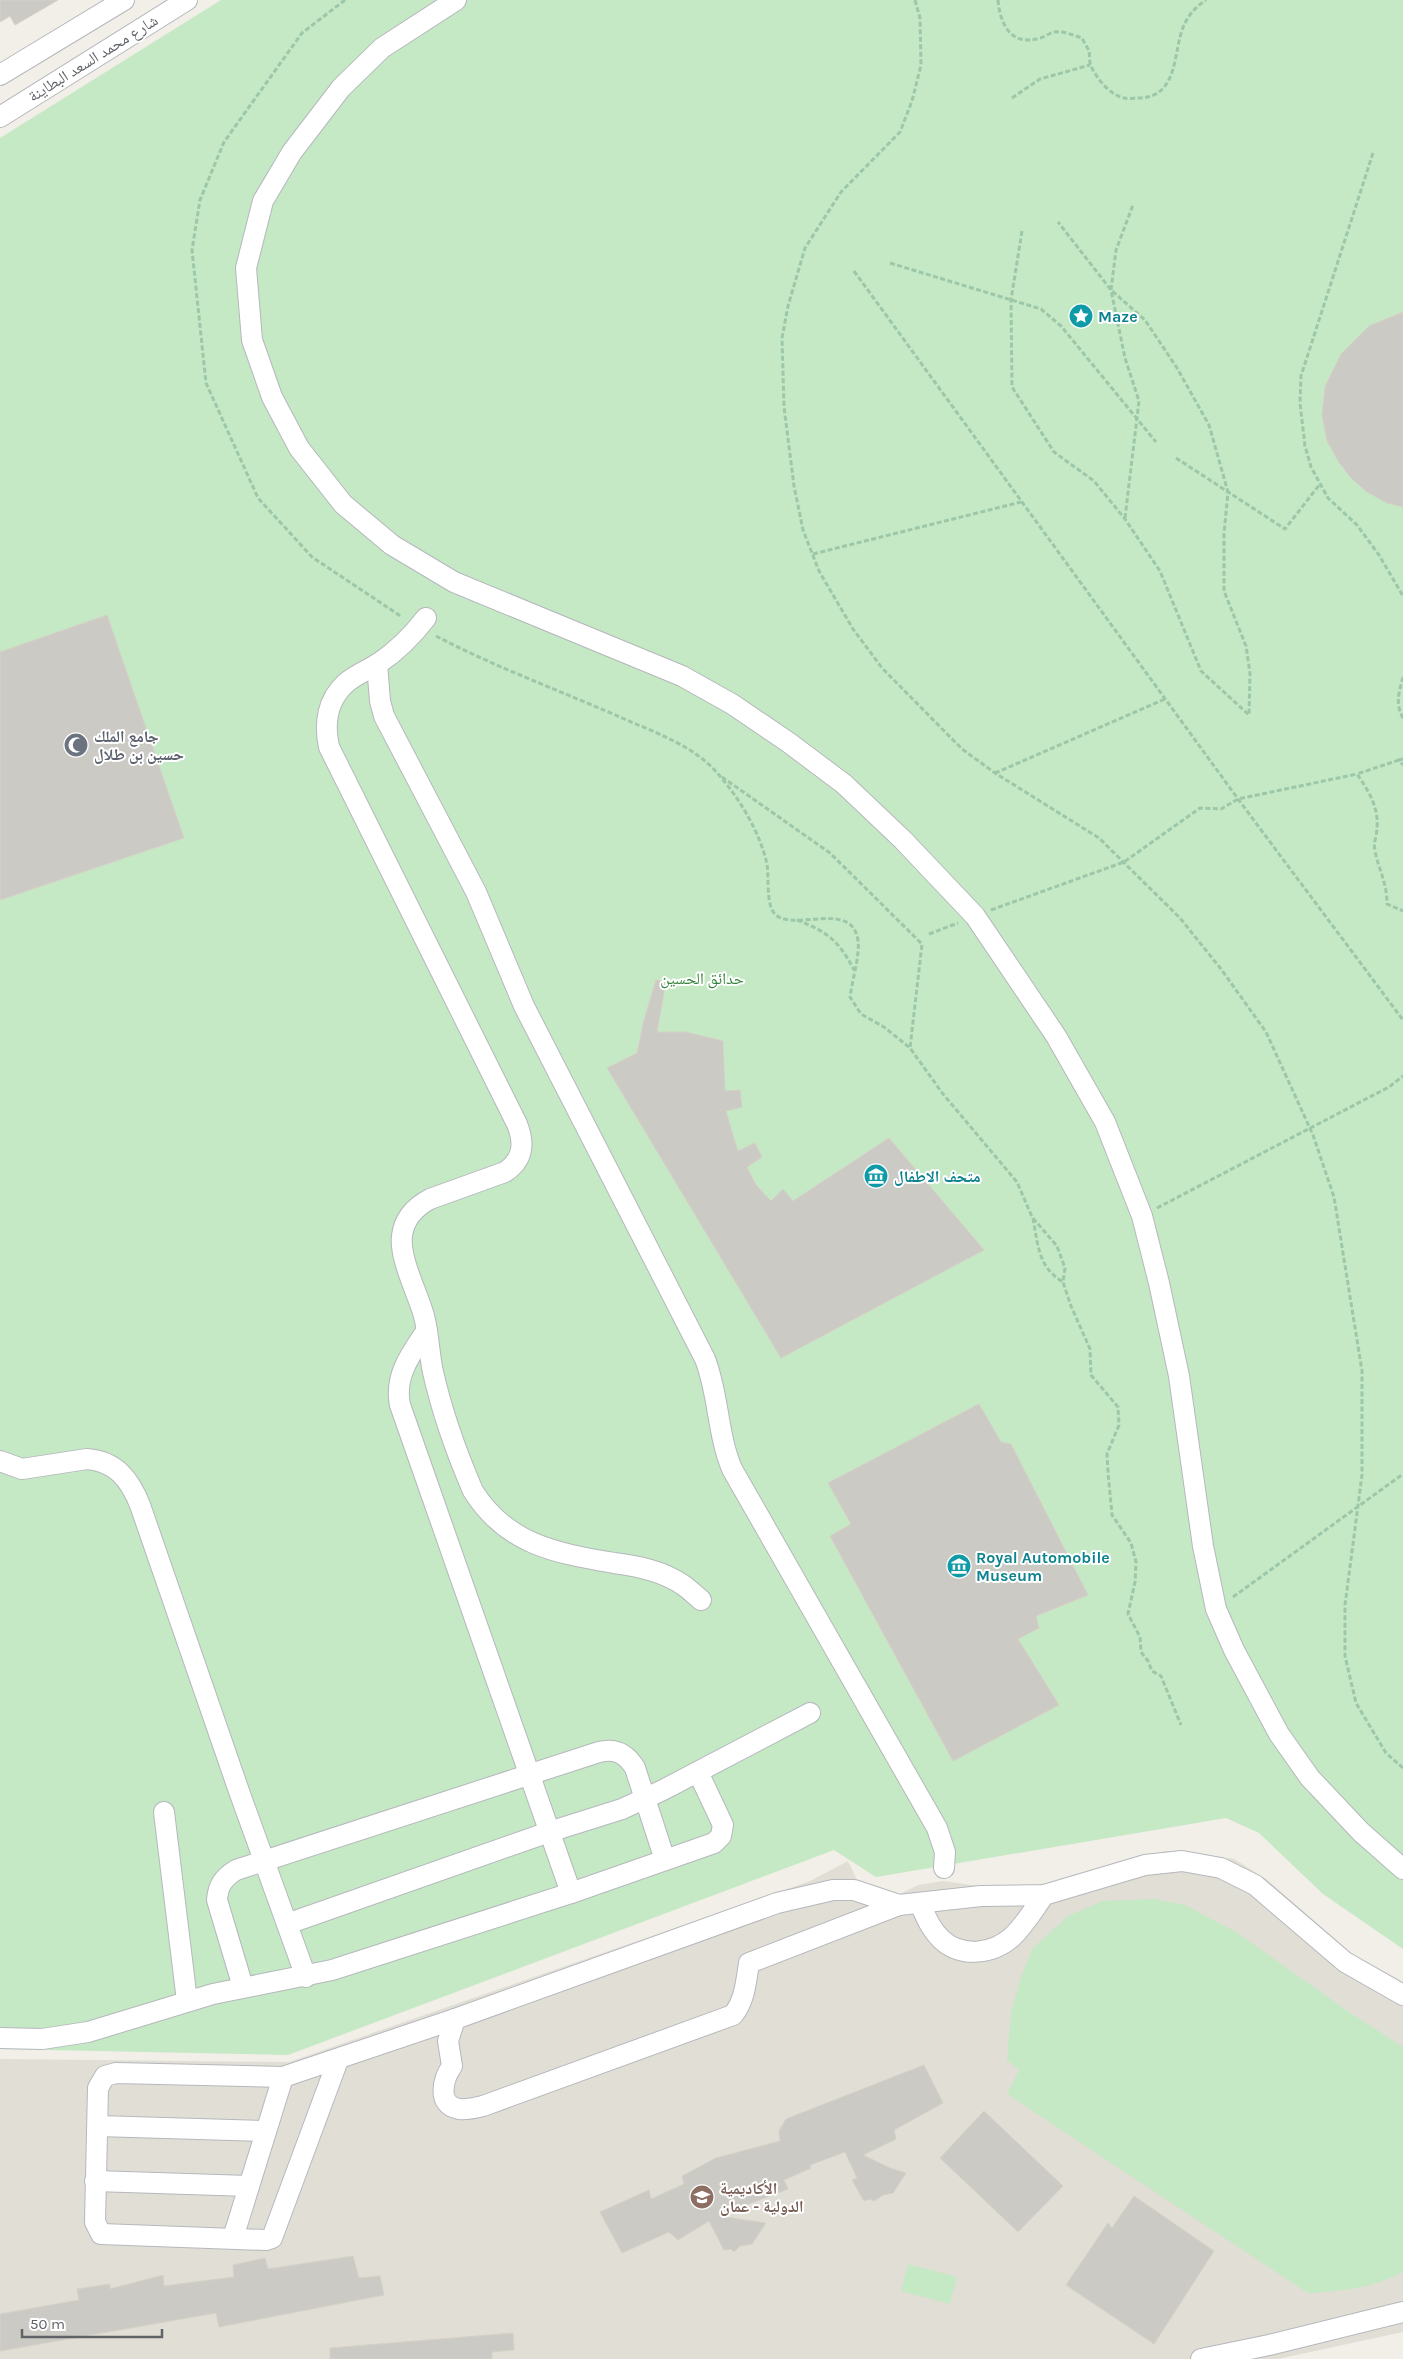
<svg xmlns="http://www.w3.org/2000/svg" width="1403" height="2359" viewBox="0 0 1403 2359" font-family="Karla,'Noto Naskh Arabic',sans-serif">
  <rect width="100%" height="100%" fill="#f1efe8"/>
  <polygon fill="#e1ded6" points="1166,1851 1234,1859 1266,1879 1371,1970 1403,1985 1403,2332 1278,2359 0,2359 0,2059 289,2062 810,1881 848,1861 865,1897 892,1898 918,1885 943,1881 1001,1889 1033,1889 1110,1865"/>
  <g fill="#c5e8c5">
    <polygon points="221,0 1403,0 1403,1949 1323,1894 1259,1833 1226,1818 876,1877 834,1850 288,2055 0,2049 0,138"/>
    <path d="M1154,1899L1185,1905L1236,1932L1349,2012L1403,2047V2272C1376,2287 1339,2292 1308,2293L1007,2094L1019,2070L1007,2060L1011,2012L1021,1977L1032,1949L1068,1916L1102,1901Z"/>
    <polygon points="908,2264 957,2277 950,2304 901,2291"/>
  </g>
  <g fill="#cccac5" stroke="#d6d1c6">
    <polygon points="0,0 58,0 15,25 10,16 0,22"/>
    <polygon points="1403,312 1403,507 1387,503 1367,492 1351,478 1338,461 1327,441 1322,415 1325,387 1341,354 1369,326"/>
    <polygon points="107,615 184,838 0,900 0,652"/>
    <polygon points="656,980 666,982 657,1032 686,1032 723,1041 725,1091 740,1090 742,1107 726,1111 732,1132 738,1151 755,1143 762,1157 747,1167 756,1185 771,1201 783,1189 793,1201 889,1138 984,1250 781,1358 607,1068 637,1053 644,1020"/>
    <polygon points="979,1404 1001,1442 1011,1444 1088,1595 1036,1616 1039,1628 1018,1639 1059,1705 953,1761 830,1536 851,1524 828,1483"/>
    <polygon points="924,2065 943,2103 894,2130 896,2139 863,2155 890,2168 906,2173 893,2193 883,2195 874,2201 870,2199 864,2201 852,2180 857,2178 845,2152 810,2165 811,2168 784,2180 788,2189 718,2216 766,2223 752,2244 740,2246 734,2252 731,2249 724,2250 709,2221 678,2240 669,2232 622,2253 600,2212 649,2190 651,2199 684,2184 682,2176 716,2158 780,2141 779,2131 786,2119"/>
    <polygon points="984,2111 1063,2186 1018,2232 940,2158"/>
    <polygon points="1134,2196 1214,2251 1154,2344 1066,2285 1108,2223 1112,2228"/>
    <polygon points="353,2256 359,2278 380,2276 384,2295 219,2327 216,2313 0,2351 0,2314 79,2300 77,2289 110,2284 110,2289 163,2275 164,2286 234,2277 233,2265 265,2258 268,2269"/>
    <polygon points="513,2333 514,2350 492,2352 492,2359 330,2359 330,2348"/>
  </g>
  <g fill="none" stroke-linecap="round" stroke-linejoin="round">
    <defs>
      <g id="minor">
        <polyline points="456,0 382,48 341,88 292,152 263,201 246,268 252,340 272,397 299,448 343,504 392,545 454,582 682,676 732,704 788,742 844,784 903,840 975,916 1056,1036 1105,1122 1142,1216 1159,1283 1179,1376 1203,1546 1216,1609 1234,1650 1279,1734 1310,1778 1361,1832 1403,1869"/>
        <polyline points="0,75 124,0"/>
        <polyline points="0,117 187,0"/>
        <path d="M426,618C412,636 397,651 379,663C368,670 355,675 346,683C327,700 324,724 329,747L517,1124C525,1144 523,1160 505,1172L430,1199C415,1207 404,1218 402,1236C399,1258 418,1294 424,1316C429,1335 429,1354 433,1372C442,1412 457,1454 473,1491C507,1545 556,1553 614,1563C638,1566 663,1571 683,1585C689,1589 695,1595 701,1600"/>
        <path d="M377,664L380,701L384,716L476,892L524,1006L705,1359C719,1395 717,1433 732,1469L937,1828L945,1852L944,1868"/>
        <path d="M427,1330C411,1354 394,1375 400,1405L571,1893"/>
        <path d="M0,1461L22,1469L87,1459C116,1461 130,1480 140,1505L240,1794L306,1977"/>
        <polyline points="164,1812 187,2001"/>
        <path d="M920,1904C926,1917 931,1930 942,1940C962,1958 993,1954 1012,1937C1025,1925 1034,1909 1044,1895"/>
        <polyline points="287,1924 549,1832 622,1809 663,1790 810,1713"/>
        <path d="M243,1987L217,1900C218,1886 223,1878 236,1870L599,1752C615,1748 626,1753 635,1768L665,1860"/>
        <path d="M455,2019L448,2041L452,2066C443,2079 436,2105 459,2109C467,2110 475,2108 483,2106L733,2015C745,2000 746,1982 749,1963L899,1905"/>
        <polyline points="0,2038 42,2039 88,2032 213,1994 332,1970 571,1893 714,1843 721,1836 723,1825 698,1772"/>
        <polyline points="338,2060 272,2238 266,2240 101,2234 95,2222 98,2088 105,2076 116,2073 283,2077 455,2019 777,1903 833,1890 854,1890 899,1905 981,1896 1044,1895 1145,1865 1182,1861 1221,1868 1255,1885 1345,1962 1403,1995"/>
        <polyline points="98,2126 266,2131"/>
        <polyline points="95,2181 249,2186"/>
        <polyline points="233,2238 283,2077"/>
        <polyline points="1201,2359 1269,2345 1403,2312"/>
      </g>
    </defs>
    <use href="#minor" stroke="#b5b8bc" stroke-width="22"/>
    <g stroke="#9cc7a9" stroke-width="3" stroke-dasharray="5 2.5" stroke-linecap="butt">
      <polyline points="345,0 302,33 224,142 200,200 192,250 206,383 258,498 312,557 402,617"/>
      <polyline points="915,0 920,18 921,65 912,101 900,132 841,192 805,248 788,306 782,338 784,407 794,486 803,530 819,571 853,629 882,668 962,749 995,773 1099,838 1180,918 1221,969 1266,1032 1313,1135 1334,1197 1362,1371 1362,1475 1345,1605 1345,1656 1356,1703 1386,1753 1403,1768"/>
      <path d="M998,0C1000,24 1011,47 1040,38C1045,37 1049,33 1054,32C1064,31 1073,35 1082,38C1084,42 1087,47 1089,51C1090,56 1089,62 1091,66C1097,79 1110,95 1124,98C1128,99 1134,98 1139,98C1181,97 1172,48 1185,23C1190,13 1197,6 1206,0"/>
      <polyline points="1012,98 1040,79 1090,65"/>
      <polyline points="1373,153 1301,376 1300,403 1305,446 1311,467 1328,498 1357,525 1379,555 1403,596"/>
      <polyline points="1022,231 1011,300 1012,387 1054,452 1094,481 1125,519 1160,571 1201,671 1249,715 1250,673 1246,646 1224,591 1224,534 1228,492 1209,425 1177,368 1145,320 1111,290 1058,222"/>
      <polyline points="890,263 1041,309 1061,326 1156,442"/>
      <polyline points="854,271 1238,799 1403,1020"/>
      <polyline points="1176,458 1285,529 1320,484"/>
      <polyline points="1125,518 1139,401 1125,358 1111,290 1116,250 1133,205"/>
      <polyline points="813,554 1021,502"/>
      <path d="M436,636C495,667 561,691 622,718C656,733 695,746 719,775C740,799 760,833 767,864C769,876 766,903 774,913C791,934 853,898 858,941C860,955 852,981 850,997L861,1014L884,1027L910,1048L943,1094L1017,1182L1032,1217L1057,1246L1065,1268L1063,1282L1071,1306L1090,1349L1091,1375L1118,1407L1119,1425L1107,1454L1108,1472L1112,1515L1131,1543L1136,1562L1135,1582L1128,1614L1140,1637L1141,1652L1148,1661L1152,1671L1161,1676L1181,1725"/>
      <path d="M1403,677C1399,692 1395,704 1403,718"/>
      <polyline points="1403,759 1399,760 1403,765"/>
      <path d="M1399,760L1357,774C1368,790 1379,807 1377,828C1377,836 1373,842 1375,851C1379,871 1387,882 1387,904L1403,911"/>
      <polyline points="995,773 1165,699"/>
      <polyline points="722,777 830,853 922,944 910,1048"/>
      <polyline points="991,910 1124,862 1200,808 1221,809 1238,799 1357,774"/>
      <path d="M797,920C828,932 839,941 854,970"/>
      <polyline points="929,934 958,923"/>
      <polyline points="1157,1208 1389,1087 1403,1076"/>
      <path d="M1033,1218C1038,1245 1038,1267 1063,1282"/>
      <polyline points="1233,1597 1403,1474"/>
    </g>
    <use href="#minor" stroke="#fff" stroke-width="20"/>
  </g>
  <defs>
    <symbol id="sight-disc" viewBox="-11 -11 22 22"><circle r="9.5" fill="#0f9aa8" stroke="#fff"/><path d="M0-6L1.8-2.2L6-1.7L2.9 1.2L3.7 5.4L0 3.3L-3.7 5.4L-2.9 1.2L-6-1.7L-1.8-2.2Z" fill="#fff"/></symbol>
    <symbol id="mosque-disc" viewBox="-11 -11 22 22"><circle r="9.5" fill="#6b7280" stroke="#fff"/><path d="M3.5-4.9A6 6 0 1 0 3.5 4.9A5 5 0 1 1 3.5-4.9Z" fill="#fff"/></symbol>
    <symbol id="museum-disc" viewBox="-11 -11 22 22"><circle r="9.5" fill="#0f9aa8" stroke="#fff"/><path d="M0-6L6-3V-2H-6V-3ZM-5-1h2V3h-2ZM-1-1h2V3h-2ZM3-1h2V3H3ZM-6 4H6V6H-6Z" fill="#fff"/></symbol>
    <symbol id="school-disc" viewBox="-11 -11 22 22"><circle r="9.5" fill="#8d6e63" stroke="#fff"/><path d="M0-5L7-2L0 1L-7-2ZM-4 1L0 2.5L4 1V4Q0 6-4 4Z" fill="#fff"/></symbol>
  </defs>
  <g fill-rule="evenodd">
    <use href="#sight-disc" x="1067" y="302" width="28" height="28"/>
    <use href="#mosque-disc" x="62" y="731" width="28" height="28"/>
    <use href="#museum-disc" x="862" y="1162" width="28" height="28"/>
    <use href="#museum-disc" x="945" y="1552" width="28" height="28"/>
    <use href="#school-disc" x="688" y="2183" width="28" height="28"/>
  </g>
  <g text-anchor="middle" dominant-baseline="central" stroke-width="4" stroke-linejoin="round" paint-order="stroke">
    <g font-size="16" fill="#5f6368" stroke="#fff">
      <text transform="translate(93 58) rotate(-32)">شارع محمد السعد البطاينة</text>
    </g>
    <g font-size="16" font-weight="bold" fill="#0d838f" stroke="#fff" text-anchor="start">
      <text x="1098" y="316">Maze</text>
      <text x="894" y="1176">متحف الاطفال</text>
      <text x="976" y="1557">Royal Automobile<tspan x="976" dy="18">Museum</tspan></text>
    </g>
    <g font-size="16" font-weight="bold" fill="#5b616d" stroke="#fff" text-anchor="start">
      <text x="94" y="736">جامع الملك<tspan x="94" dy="18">حسين بن طلال</tspan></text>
    </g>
    <g font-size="16" fill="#348238" stroke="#fff">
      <text x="702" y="978">حدائق الحسين</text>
    </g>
    <g font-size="16" font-weight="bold" fill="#785e54" stroke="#fff" text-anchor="start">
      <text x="720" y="2188">الأكاديمية<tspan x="720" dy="18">الدولية - عمان</tspan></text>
    </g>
  </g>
  <path d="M22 2329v8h140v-8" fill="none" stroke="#5f6368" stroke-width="2.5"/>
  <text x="30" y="2329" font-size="15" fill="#5f6368" stroke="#ffffff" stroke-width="4" paint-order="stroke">50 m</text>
</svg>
